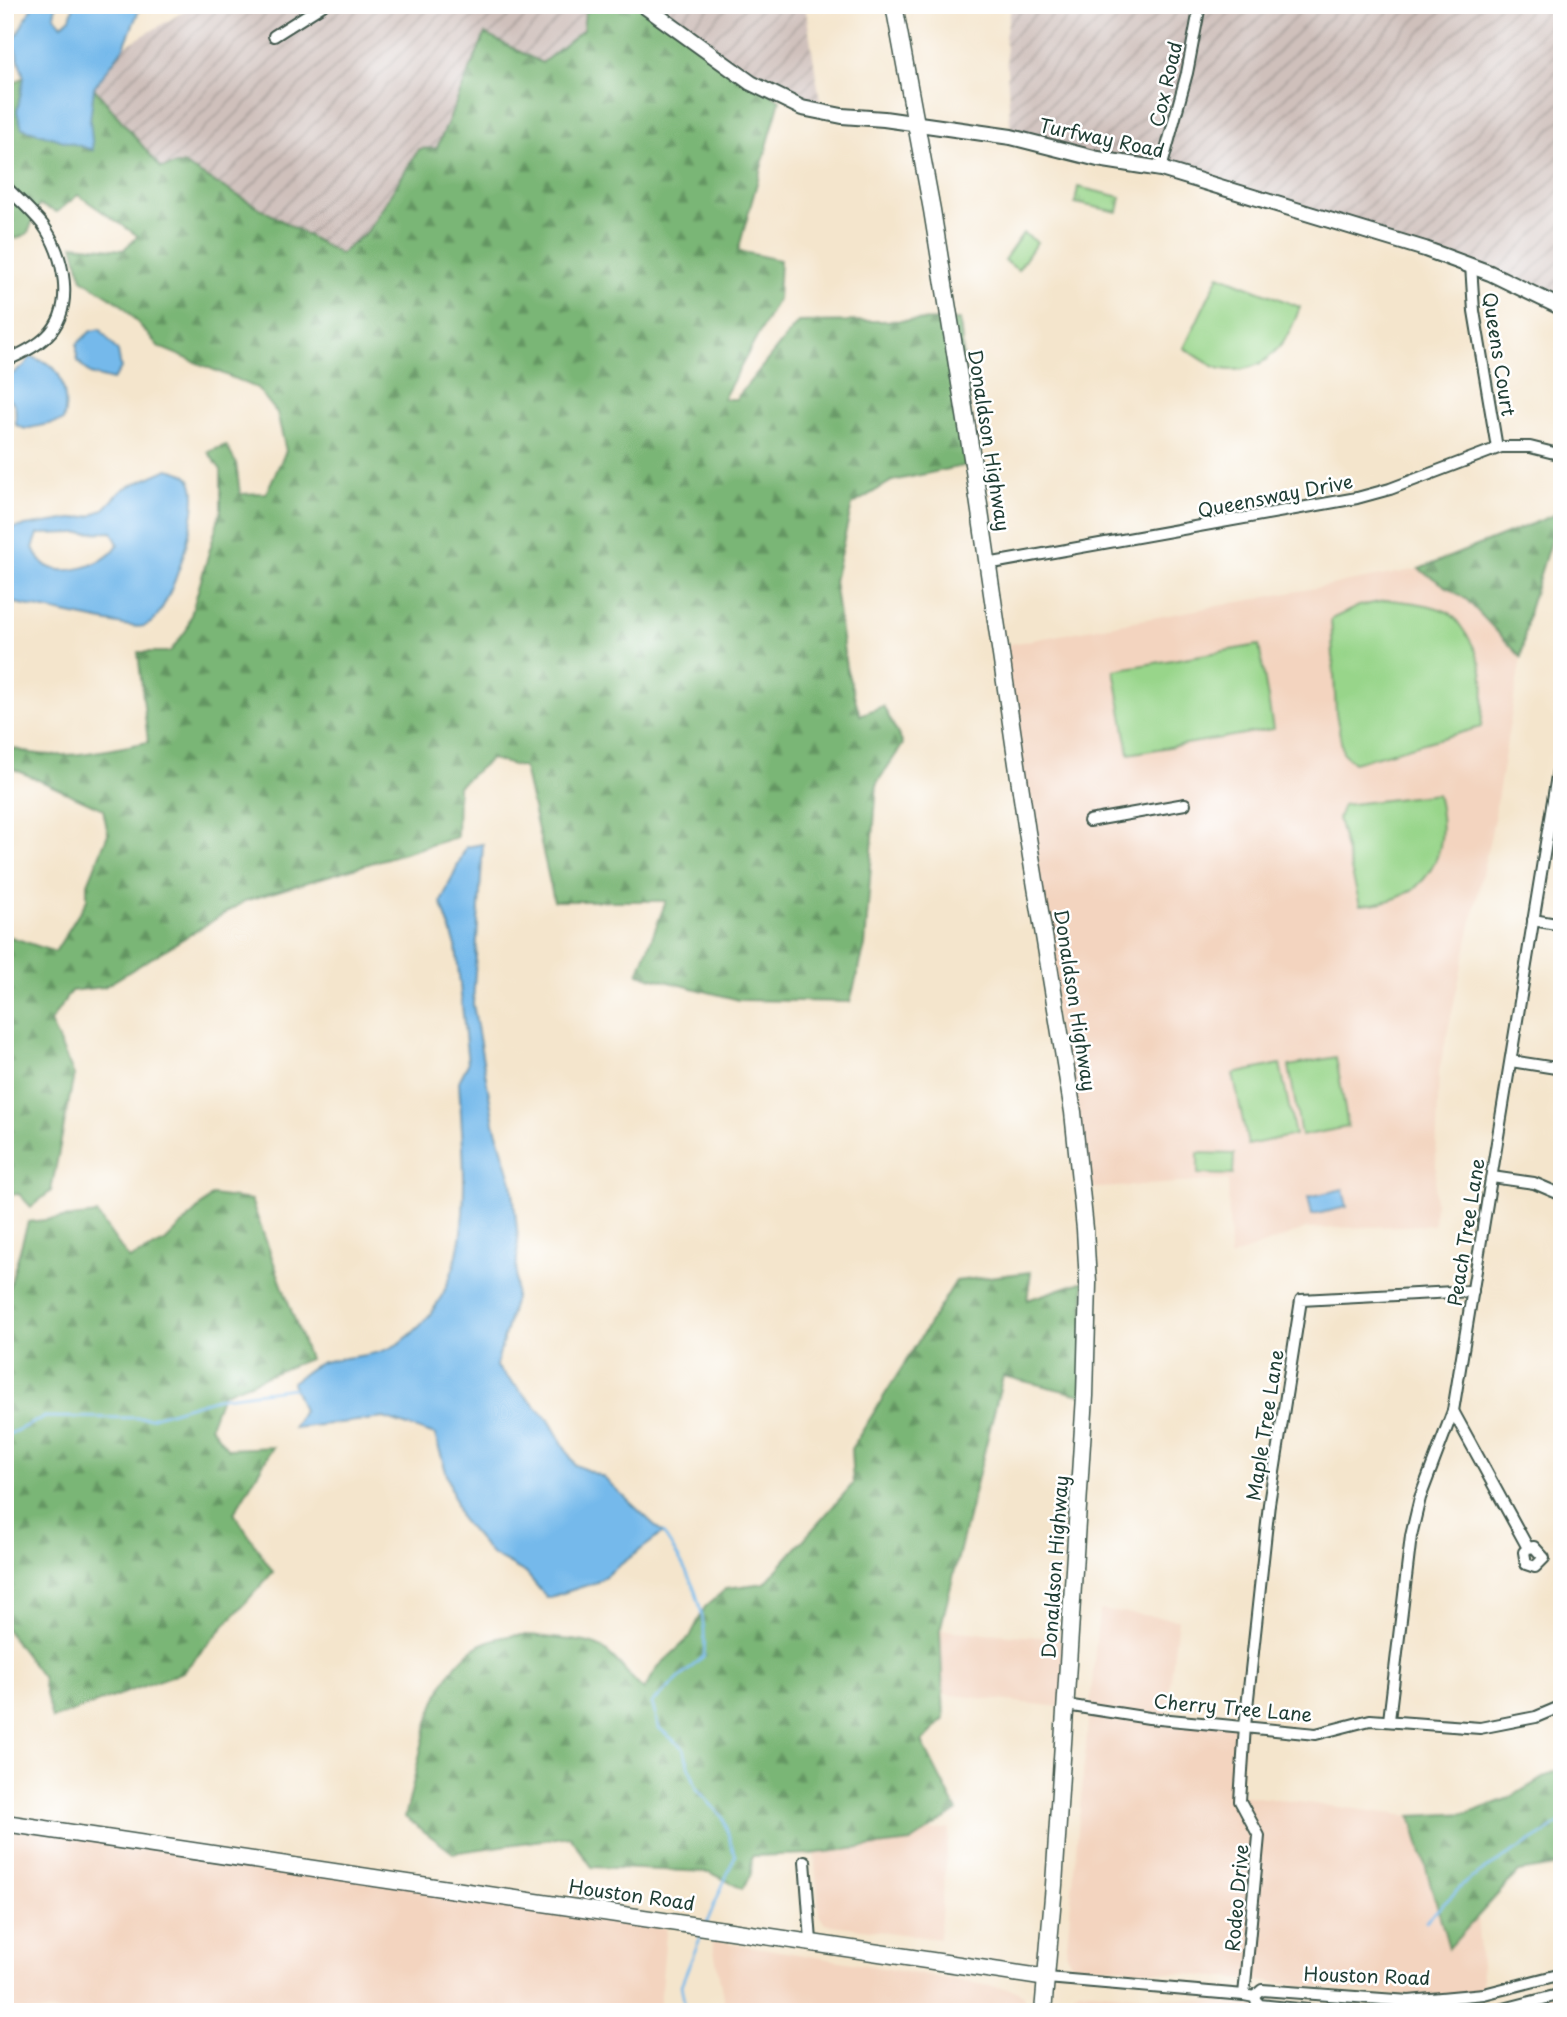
<svg xmlns="http://www.w3.org/2000/svg" width="1567" height="2017" viewBox="0 0 1567 2017" font-family="'Playpen Sans',sans-serif">
  <defs>
    <pattern id="industrial-furrows" width="10" height="10" patternUnits="userSpaceOnUse" patternTransform="scale(1.75)"><rect width="10" height="10" fill="#cfc0bb"/><path d="M-1 1l2-2M0 10L10 0M9 11l2-2" fill="none" stroke="#a79d99"/></pattern>
    <pattern id="grass-tufts" width="24" height="20" patternUnits="userSpaceOnUse" patternTransform="scale(1.75)"><rect width="24" height="20" fill="#98d58a"/><path d="M3 7l-1-3M5 7V3M7 7l1-3M15 17l-1-3M17 17v-4M19 17l1-3" fill="none" stroke="#7bae72"/></pattern>
    <pattern id="forest-firs" width="22" height="20" patternUnits="userSpaceOnUse" patternTransform="scale(1.75)"><rect width="22" height="20" fill="#7ab676"/><path d="M5 1l3.5 6h-7zM16 11l3.5 6h-7z" fill="#639562"/></pattern>
  </defs>
  <rect width="100%" height="100%" fill="#fff"/>
  <filter id="ink" filterUnits="userSpaceOnUse"><feTurbulence type="fractalNoise" baseFrequency=".0143" numOctaves="2"/><feDisplacementMap in="SourceGraphic" scale="14" xChannelSelector="R" yChannelSelector="G"/><feConvolveMatrix kernelMatrix="1 2 1 2 8 2 1 2 1" color-interpolation-filters="sRGB"/></filter>
  <filter id="wash" filterUnits="userSpaceOnUse"><feTurbulence type="fractalNoise" baseFrequency=".00686" numOctaves="4" result="noise"/><feDisplacementMap in="SourceGraphic" scale="28" xChannelSelector="R" yChannelSelector="G"/><feGaussianBlur stdDeviation="1.57" result="paint"/><feColorMatrix in="noise" values="0 0 0 0 0 0 0 0 0 0 0 0 0 0 0 0 0 1.4 0 .05"/><feComposite in="paint" operator="in"/></filter>
  <g filter="url(#wash)">
    <rect width="100%" height="100%" fill="#f4e5cc"/>
    <g fill="#f3d4bf">
      <polygon points="1559,513 1529,610 1492,829 1439,1071 1434,1225 1306,1229 1230,1257 1228,1180 1082,1189 1000,646 1419,569"/>
      <polygon points="1099,1610 1178,1619 1166,1719 1245,1726 1240,1795 1411,1816 1469,1813 1483,1991 1463,1996 1397,1995 1071,1963 1066,1954"/>
      <polygon points="940,1630 1068,1639 1061,1707 925,1692"/>
      <polygon points="5,1823 667,1921 659,2012 5,2012"/>
      <polygon points="949,1828 939,1939 825,1924 819,1915 814,1852"/>
      <polygon points="712,1940 1016,1990 1024,1995 1025,2012 726,2012"/>
      <polygon points="1562,1989 1562,2012 1431,2012 1469,2010 1542,1996"/>
      <polygon points="1080,1990 1165,1998 1348,2012 1065,2012 1067,2001 1073,1993"/>
    </g>
    <g fill="url(#industrial-furrows)">
      <polygon points="195,5 586,5 583,30 542,63 485,34 437,148 419,149 368,231 340,254 276,218 162,168 94,88 124,47"/>
      <polygon points="643,5 805,5 822,113 801,108"/>
      <polygon points="1012,5 1562,5 1562,308 1490,273 1161,169 1011,137 1005,36"/>
    </g>
    <polygon fill="url(#grass-tufts)" stroke="#5c895f" stroke-width="2" points="1078,187 1121,197 1118,212 1075,203"/>
    <g fill="url(#forest-firs)" stroke="#4c7a55" stroke-width="2">
      <path d="M586,5H643L780,100L738,251L780,260L778,299L723,399H736L798,322L960,320L973,464L892,481L852,505L834,581L846,667L860,715L883,706L903,744L877,783L865,946L850,1002L739,1000L638,974L666,901H554L524,768L491,759L458,786L457,837L245,901L104,987L71,991L50,1022L74,1075L51,1191L31,1207L19,1194L5,1195V935L55,952L87,900V886L108,834L103,809L5,765V745C49,765 103,751 148,742L138,652H170L187,629L221,510V470L208,452L226,445L236,463L240,494L266,493L286,451L277,413L257,388L159,347L121,304L82,279L73,245L123,250L138,236L78,195L57,212L39,205L28,233L17,239L5,234V88L24,77L17,112L92,150L90,120L94,88L161,168L183,164L340,254L368,231L419,149L437,148L485,34L542,63L583,30Z"/>
      <polygon points="1559,513 1529,610 1521,657 1467,600 1419,569"/>
      <polygon points="212,1195 251,1200 309,1359 222,1394 210,1426 228,1449 273,1447 234,1513 273,1572 183,1672 52,1719 42,1677 5,1628 5,1291 10,1285 28,1222 97,1214 129,1259 165,1242"/>
      <path d="M1031,1272L1027,1300L1084,1281L1085,1396L1003,1376L940,1630L944,1719L922,1742L957,1811L911,1842L809,1854L752,1856L751,1874L742,1889L710,1872L592,1867L570,1836L453,1853L405,1817C427,1738 430,1618 546,1637C561,1640 584,1639 598,1646C613,1653 631,1679 644,1690L658,1667L690,1637L705,1607L727,1588L765,1583L853,1484L851,1449L956,1281Z"/>
      <polygon points="1562,1767 1562,1865 1518,1872 1449,1948 1411,1816 1469,1813 1509,1798"/>
    </g>
    <g fill="#98d58a" stroke="#5c895f" stroke-width="2">
      <polygon points="1023,233 1037,242 1018,270 1004,260"/>
      <path d="M1219,275L1300,307C1288,342 1266,376 1222,369C1210,367 1195,354 1184,348Z"/>
      <path d="M1389,600C1409,602 1430,604 1448,612C1454,615 1458,623 1462,628C1488,663 1485,686 1481,727L1354,763L1343,753L1336,713L1331,619L1359,606Z"/>
      <polygon points="1259,645 1273,729 1129,754 1114,670"/>
      <path d="M1437,794C1453,856 1427,902 1360,905L1338,818L1343,805Z"/>
      <polygon points="1336,1057 1348,1127 1301,1136 1289,1066"/>
      <polygon points="1280,1064 1295,1135 1248,1145 1233,1074"/>
      <polygon points="1198,1153 1234,1154 1233,1175 1198,1174"/>
    </g>
    <g fill="#74b9eb" stroke="#4a7b90" stroke-width="2" fill-rule="evenodd">
      <polygon points="33,5 56,5 54,16 62,25 70,18 74,5 145,5 139,10 124,47 94,88 90,120 93,150 22,128 17,112 24,77 13,42"/>
      <polygon points="100,329 118,352 121,368 113,380 90,374 77,360 77,344 91,331"/>
      <path d="M31,356C37,360 47,362 52,366C65,378 68,405 63,421L25,429L16,425C14,411 20,405 5,396V379L24,366Z"/>
      <path d="M168,469C177,471 186,473 191,481C204,503 171,611 149,624C141,629 132,626 123,625L5,601V529L91,516L105,508L123,489ZM112,532L118,544C109,564 60,580 43,563C39,559 36,553 33,548L38,534Z"/>
      <path d="M483,844L473,1004L494,1123L512,1182L518,1239L515,1298L496,1366L549,1420L575,1465L603,1477L663,1533L597,1582L547,1598L526,1573L491,1554L460,1518L435,1435L384,1418L293,1428L303,1411L292,1382C301,1376 313,1365 323,1362C349,1355 378,1358 401,1342C483,1285 463,1167 459,1081L468,1064L456,946L441,902L466,847Z"/>
      <polygon points="1343,1189 1347,1207 1312,1215 1308,1197"/>
    </g>
    <g fill="none" stroke-linecap="round" stroke-linejoin="round">
      <g stroke="#74b9eb" stroke-width="2.5">
        <polyline points="5,1436 45,1417 150,1418 216,1398 294,1388"/>
        <path d="M663,1533C690,1574 708,1606 704,1656L652,1703L659,1728L683,1748L697,1789L723,1818L735,1856L707,1922"/>
        <polyline points="1426,1921 1467,1881 1562,1822"/>
        <polyline points="686,2012 681,1985 703,1931"/>
      </g>
    </g>
  </g>
  <g filter="url(#ink)">
    <g fill="none" stroke-linecap="round" stroke-linejoin="round">
      <defs>
        <g id="street">
          <polyline points="274,36 323,5"/>
          <polyline points="1161,169 1187,73 1200,5"/>
          <path d="M5,186C18,199 32,211 43,225C64,254 76,308 47,336C36,347 19,355 5,361"/>
          <polyline points="1471,265 1474,311 1497,448"/>
          <polyline points="987,564 1357,498 1390,489 1501,447 1530,447 1562,455"/>
          <polyline points="1089,821 1185,804"/>
          <polyline points="1533,920 1562,925"/>
          <polyline points="1511,1061 1562,1069"/>
          <polyline points="1492,1177 1534,1183 1562,1195"/>
          <polyline points="1453,1411 1528,1548 1524,1552 1526,1564 1535,1567 1544,1558 1534,1547 1528,1548"/>
          <polyline points="1066,1705 1149,1718 1316,1734 1370,1720 1480,1728 1536,1717 1562,1706"/>
          <polyline points="1389,1720 1411,1536 1420,1498 1453,1411 1562,745"/>
          <polyline points="805,1861 811,1941"/>
          <polyline points="1047,1978 1244,1995 1254,1997 1259,2005 1328,2012"/>
          <polyline points="1244,1995 1259,1836 1240,1801 1245,1726 1269,1504 1301,1300 1473,1291"/>
          <polyline points="1254,1997 1262,1990 1409,2001 1484,1994 1562,1974"/>
          <polyline points="1492,2012 1562,1994"/>
        </g>
        <polyline id="secondary" points="643,5 751,83 802,108 842,116 884,119 1011,137 1098,159 1161,169 1425,249 1490,273 1562,308"/>
        <g id="primary">
          <polyline points="894,5 932,210 973,464 1027,832 1073,1112 1085,1229 1088,1283 1085,1396 1054,1885 1043,2012"/>
          <polyline points="5,1823 1047,1978"/>
        </g>
      </defs>
      <use href="#street" stroke="#3f564b" stroke-width="14"/>
      <use href="#secondary" stroke="#3f564b" stroke-width="18"/>
      <use href="#primary" stroke="#3f564b" stroke-width="19"/>
      <use href="#street" stroke="#fff" stroke-width="10"/>
      <use href="#secondary" stroke="#fff" stroke-width="14"/>
      <use href="#primary" stroke="#fff" stroke-width="16"/>
    </g>
  </g>
  <g text-anchor="middle" dominant-baseline="central" stroke-width="5" stroke-linejoin="round" paint-order="stroke">
    <g font-size="19" fill="#1f3d34" stroke="#fff">
      <text transform="translate(1165 84) rotate(-77)">Cox Road</text>
      <text transform="translate(1102 137) rotate(12)">Turfway Road</text>
      <text transform="translate(1500 354) rotate(81)">Queens Court</text>
      <text transform="translate(990 440) rotate(81)">Donaldson Highway</text>
      <text transform="translate(1275 495) rotate(-11)">Queensway Drive</text>
      <text transform="translate(1076 1000) rotate(81)">Donaldson Highway</text>
      <text transform="translate(1465 1232) rotate(-81)">Peach Tree Lane</text>
      <text transform="translate(1264 1425) rotate(-81)">Maple Tree Lane</text>
      <text transform="translate(1054 1567) rotate(-86)">Donaldson Highway</text>
      <text transform="translate(1233 1707) rotate(5)">Cherry Tree Lane</text>
      <text transform="translate(632 1894) rotate(8)">Houston Road</text>
      <text transform="translate(1236 1898) rotate(-85)">Rodeo Drive</text>
      <text transform="translate(1367 1975) rotate(2)">Houston Road</text>
    </g>
  </g>
  <rect width="1567" height="2017" fill="none" stroke="#fff" stroke-width="28"/>
</svg>
